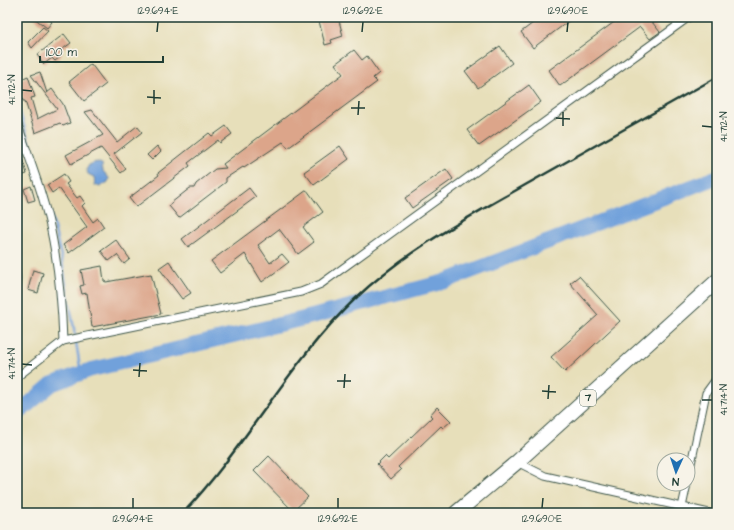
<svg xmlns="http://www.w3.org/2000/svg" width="734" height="530" viewBox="0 0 734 530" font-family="'Architects Daughter',sans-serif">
  <rect width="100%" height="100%" fill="#f7f3e8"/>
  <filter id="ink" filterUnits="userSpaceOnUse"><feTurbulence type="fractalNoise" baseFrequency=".025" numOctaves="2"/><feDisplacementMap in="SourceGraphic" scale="8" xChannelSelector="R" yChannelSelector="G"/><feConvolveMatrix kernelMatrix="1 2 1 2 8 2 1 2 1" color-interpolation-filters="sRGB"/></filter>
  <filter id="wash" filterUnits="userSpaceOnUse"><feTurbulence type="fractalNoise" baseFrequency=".012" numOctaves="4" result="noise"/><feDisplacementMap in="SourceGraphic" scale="16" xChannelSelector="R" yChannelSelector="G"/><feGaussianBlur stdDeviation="0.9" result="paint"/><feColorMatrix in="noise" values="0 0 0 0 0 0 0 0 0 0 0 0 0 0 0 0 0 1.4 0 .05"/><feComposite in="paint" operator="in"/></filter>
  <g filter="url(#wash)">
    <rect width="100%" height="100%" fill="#e7dfba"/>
    <polygon fill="#83af67" stroke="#51764e" points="17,254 23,281 21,315 19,322 17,323"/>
    <polygon fill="#71a1db" stroke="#486f88" points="96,162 102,164 103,171 109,178 108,182 100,187 95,185 94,177 88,174 86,170 89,165"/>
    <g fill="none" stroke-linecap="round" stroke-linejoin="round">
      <g stroke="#71a1db" stroke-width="2.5">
        <polyline points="17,103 46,197"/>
        <polyline points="50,211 61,256 75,334"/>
        <polyline points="76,342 81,373"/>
      </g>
      <polyline stroke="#71a1db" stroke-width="15" points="17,414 52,384 90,370 306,318 443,282 717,177"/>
    </g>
    <g id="blocks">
      <g fill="#dca58a">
        <polygon points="33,17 47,17 52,22 47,28"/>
        <polygon points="318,17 338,17 343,36 331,40 332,43 325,45"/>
        <polygon points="541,17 574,17 533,48 521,32"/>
        <polygon points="621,17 648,17 660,32 650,39 640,27 560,86 549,70"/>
        <polygon points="43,27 48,31 32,48 28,42"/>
        <polygon points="64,34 71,43 60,51 62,54 60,57 55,61 52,58 44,64 37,55"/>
        <polygon points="500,46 512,63 478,88 465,71"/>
        <polygon points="354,50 362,60 367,56 379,73 373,78 377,82 288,148 283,142 244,168 243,167 226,178 226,182 179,218 169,206 171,203 190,188 194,188 196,184 215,169 226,168 223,164 343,74 335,64"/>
        <polygon points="91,64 106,84 84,101 69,82"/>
        <polygon points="40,72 47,93 52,89 63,104 70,123 63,126 60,123 35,133 25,101 23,101 21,94 23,93 19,80 28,76 35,97 31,98 37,119 57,109 31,75"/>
        <polygon points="529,85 541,102 479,146 467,130"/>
        <polygon points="92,110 117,142 137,126 142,132 114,154 126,169 121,173 101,148 71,164 66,155 103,135 85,112"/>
        <polygon points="226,126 232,134 220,143 218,140 188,163 190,166 136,207 129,198 159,175 158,173 209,133 212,136"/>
        <polygon points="157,146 161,151 152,160 147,155"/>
        <polygon points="340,146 349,159 314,185 304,172"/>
        <polygon points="17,148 19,148 27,174 20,176 19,172 17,173"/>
        <polygon points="446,169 453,179 412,208 405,198"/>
        <polygon points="64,174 69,182 66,184 77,198 80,196 85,203 82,206 93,222 98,218 104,227 69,253 63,245 87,227 59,188 52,193 47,185"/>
        <polygon points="31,186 35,200 28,202 24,189"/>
        <polygon points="249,188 256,197 188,247 182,239"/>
        <polygon points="307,190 323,212 303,227 314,242 298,254 279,229 258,245 270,263 282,254 289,262 262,282 245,254 220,273 211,261"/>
        <polygon points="116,240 130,259 124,264 117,255 109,261 101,251"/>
        <polygon points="169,261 191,293 182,299 159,268"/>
        <polygon points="102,266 104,281 106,282 151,274 161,314 92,327 87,293 82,294 80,286 84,285 81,270"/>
        <polygon points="33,270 43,273 38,293 28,290"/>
        <polygon points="579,276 620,321 565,372 551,357 598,315 570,283"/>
        <polygon points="437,407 451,421 443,428 441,426 398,467 401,470 391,479 377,464 385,456 388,459 432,417 430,415"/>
        <polygon points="269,456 308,497 293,511 254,471"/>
      </g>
    </g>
  </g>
  <g filter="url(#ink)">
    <use href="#blocks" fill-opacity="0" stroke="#3d5548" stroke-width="1"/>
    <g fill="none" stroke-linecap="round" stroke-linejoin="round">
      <defs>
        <g id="street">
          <path d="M17,122C30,161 46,201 53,241C59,274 62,308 63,341"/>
          <polyline points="17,377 63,341 301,292 321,284 689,17"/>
          <polyline points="517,462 545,476 709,513"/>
          <polyline points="688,478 706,393 717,378"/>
          <polyline points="682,507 687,484"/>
        </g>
        <polyline id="highway" points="456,513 517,462 717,281"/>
      </defs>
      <use href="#street" stroke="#3d5548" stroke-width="9"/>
      <use href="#highway" stroke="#3d5548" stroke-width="16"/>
      <use href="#street" stroke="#fff" stroke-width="7"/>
      <use href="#highway" stroke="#fff" stroke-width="14"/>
      <path stroke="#1f3d34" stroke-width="2.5" d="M183,513C246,447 288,363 355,299C406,250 466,219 527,184C590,148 654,113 717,77"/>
    </g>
  </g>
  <path fill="none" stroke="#1f3d34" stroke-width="1.5" d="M157,32L158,22M362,32L363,22M567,32L568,22M22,90L32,91M147,97L161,98M154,104V90M351,108H365M358,115L359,101M556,118L570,119M563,126V112M702,126L712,127M22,364L32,365M133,370L147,371M139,377L140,363M337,381H351M344,388L345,374M542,391L556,392M548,399L549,385M702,400H712M133,508V498M338,508V498M542,508L543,498"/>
  <g text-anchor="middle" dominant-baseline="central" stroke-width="4" stroke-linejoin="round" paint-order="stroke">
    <rect fill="#f7f3e8" stroke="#60746a" stroke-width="1" x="580" y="390" width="16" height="16" rx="3"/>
    <g font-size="10" font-weight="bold" fill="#1f3d34">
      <text x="588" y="398">7</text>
    </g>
  </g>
  <rect width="734" height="530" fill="none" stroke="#f7f3e8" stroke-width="44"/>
  <g transform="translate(676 472) rotate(183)"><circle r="19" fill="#f7f3e8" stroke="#a1aaa0"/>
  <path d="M0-3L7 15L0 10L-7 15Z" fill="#1f6fb2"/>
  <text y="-6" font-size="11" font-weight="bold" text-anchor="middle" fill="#1f3d34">N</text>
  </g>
  <path d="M40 56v6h123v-6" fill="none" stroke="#1f3d34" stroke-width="2"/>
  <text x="46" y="56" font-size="12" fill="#1f3d34" stroke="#f7f3e8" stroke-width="3" paint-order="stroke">100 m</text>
  <rect x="22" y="22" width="690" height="486" fill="none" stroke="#1f3d34" stroke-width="1.5"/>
  <g font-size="10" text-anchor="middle" fill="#1f3d34">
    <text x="158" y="14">129.694°E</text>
    <text x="363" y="14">129.692°E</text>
    <text x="568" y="14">129.690°E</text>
    <text transform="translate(11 90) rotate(-90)" y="4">41.712°N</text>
    <text transform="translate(723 127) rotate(-90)" y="4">41.712°N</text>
    <text transform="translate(11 364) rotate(-90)" y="4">41.714°N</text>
    <text transform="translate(723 400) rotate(-90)" y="4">41.714°N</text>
    <text x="133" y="522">129.694°E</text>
    <text x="338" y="522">129.692°E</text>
    <text x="542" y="522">129.690°E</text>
  </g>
</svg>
